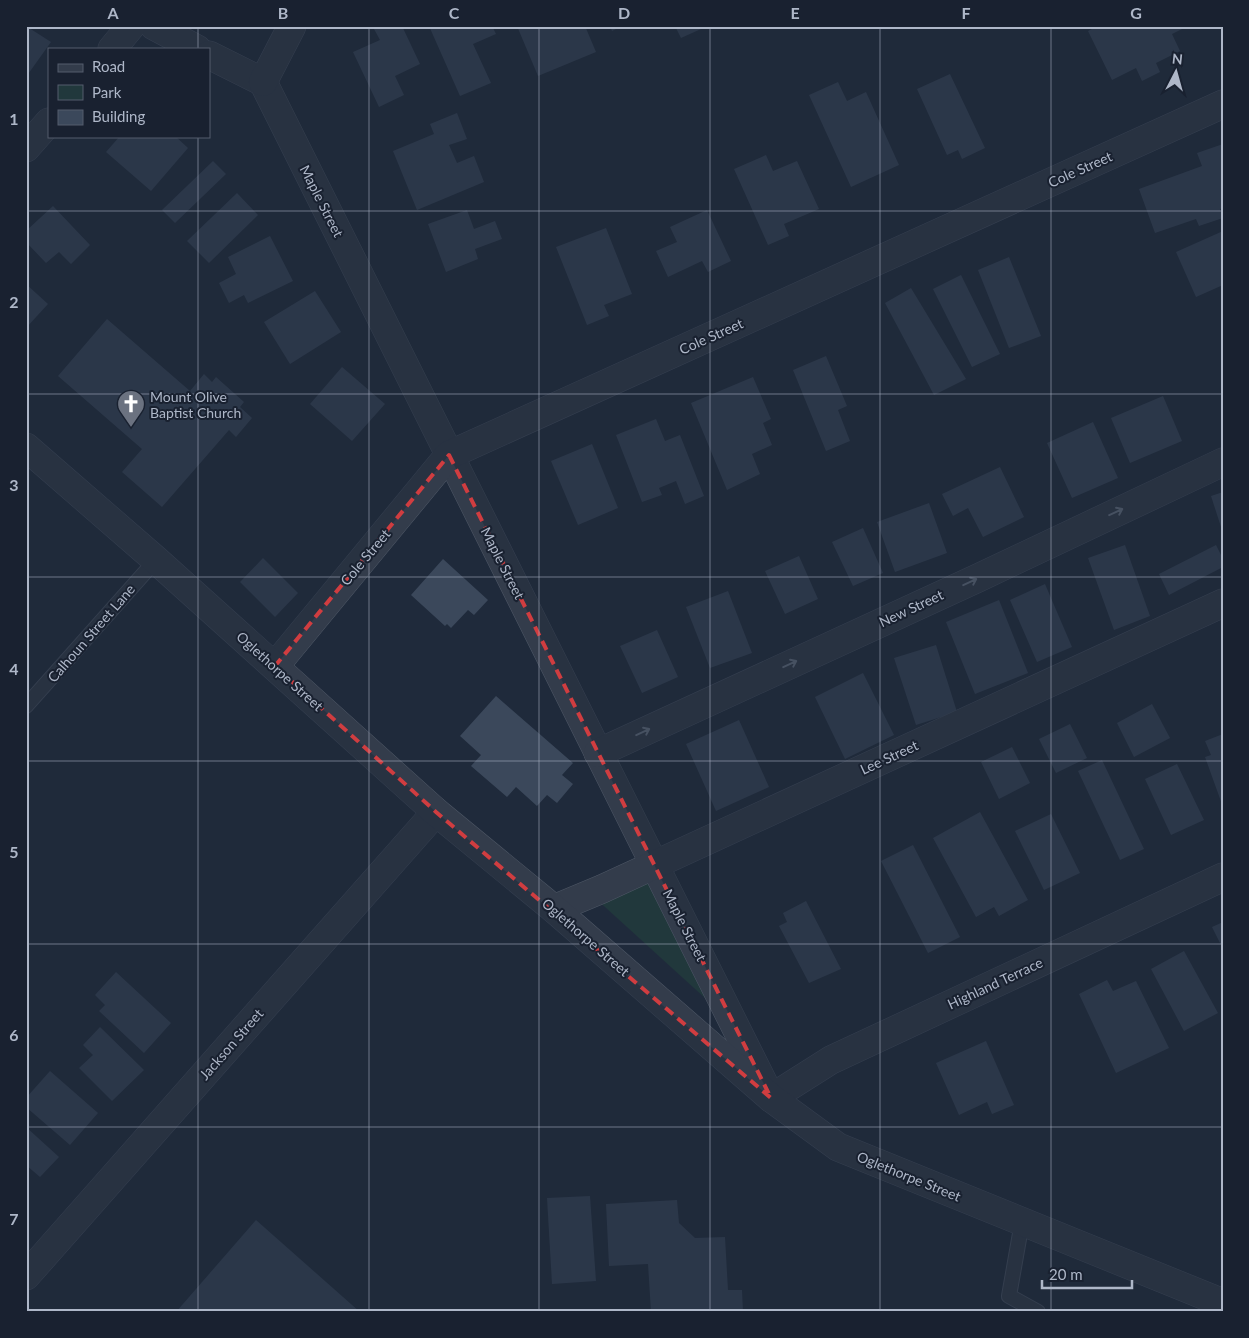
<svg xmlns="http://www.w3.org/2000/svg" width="1249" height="1338" viewBox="0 0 1249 1338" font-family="Lato,sans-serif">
  <rect width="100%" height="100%" fill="#1f2a3b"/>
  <polygon fill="#21383c" points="652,872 717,1009 594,897"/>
  <g fill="#3b485b">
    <polygon points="26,26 51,42 26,77"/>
    <polygon points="380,26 402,26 420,64 395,76 404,95 379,107 353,52 380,40 374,29"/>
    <polygon points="429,26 492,26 496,34 473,44 491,83 460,96"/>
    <polygon points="517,26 585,26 596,52 538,76"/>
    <polygon points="610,26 622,26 612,31"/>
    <polygon points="675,26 700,26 701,29 681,38"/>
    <polygon points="1098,26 1188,26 1172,34 1180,51 1156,63 1160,72 1142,81 1136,68 1112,80 1088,31"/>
    <polygon points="950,74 985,148 962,159 958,150 947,155 917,89"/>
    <polygon points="838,82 847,101 866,92 899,165 851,187 809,95"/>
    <polygon points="457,113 467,139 449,145 457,163 474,156 484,182 417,210 393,151 434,134 430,124"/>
    <polygon points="120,136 175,136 188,148 151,191 106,152"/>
    <polygon points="1223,144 1223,208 1220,209 1223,218 1199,226 1196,219 1155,233 1139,189 1202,166 1197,153"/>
    <polygon points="766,155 773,171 797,161 819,209 784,224 789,236 768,245 734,169"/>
    <polygon points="213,161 226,174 175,223 162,210"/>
    <polygon points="237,193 258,215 209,263 187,241"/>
    <polygon points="53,206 90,245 71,264 59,252 46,263 26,242 26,231"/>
    <polygon points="467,210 474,229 495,221 502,239 475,249 478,259 446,272 428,224"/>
    <polygon points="707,210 731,261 708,272 702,261 668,277 656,251 677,242 670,227"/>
    <polygon points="606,228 632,294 604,305 609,316 587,325 556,247"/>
    <polygon points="1223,231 1223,285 1196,297 1176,252"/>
    <polygon points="270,236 293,281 248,303 244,295 229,303 219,283 236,274 228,257"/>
    <polygon points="1009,257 1041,336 1009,348 978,270"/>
    <polygon points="961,275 1000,354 972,367 933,289"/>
    <polygon points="26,284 48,304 26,328"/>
    <polygon points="911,288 966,379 934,395 885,303"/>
    <polygon points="315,291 341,332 290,364 264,322"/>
    <polygon points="107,319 190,391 204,374 212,382 216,377 244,402 240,407 252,418 236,437 229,430 162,507 122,472 142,449 58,376"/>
    <polygon points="826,356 847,406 838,410 850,441 826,451 793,370"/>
    <polygon points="342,367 385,404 352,441 310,404"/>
    <polygon points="753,377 771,419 763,423 772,445 752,454 760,474 727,490 691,403"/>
    <polygon points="1163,396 1182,441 1130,463 1111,418"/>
    <polygon points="656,419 665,441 680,435 704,496 685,504 676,481 659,488 662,495 642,502 616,435"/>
    <polygon points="1093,422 1118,478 1072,498 1047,443"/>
    <polygon points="592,444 618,508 578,525 551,461"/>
    <polygon points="1000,467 1024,517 983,537 968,508 953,516 942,494"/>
    <polygon points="1223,492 1223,530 1222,530 1211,496"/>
    <polygon points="929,503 947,553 895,572 877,522"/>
    <polygon points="863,528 883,573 853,586 832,542"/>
    <polygon points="1125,545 1150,616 1114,630 1088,558"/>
    <polygon points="1216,545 1223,559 1223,567 1169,595 1159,574"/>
    <polygon points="799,556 818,599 785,614 765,571"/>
    <polygon points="263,558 298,593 275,617 240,582"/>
    <polygon points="443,559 488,600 474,615 468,610 451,628 447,624 445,626 411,595"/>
    <polygon points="1045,584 1072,647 1037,662 1010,600"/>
    <polygon points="728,591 752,653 710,668 686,607"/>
    <polygon points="999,600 1028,673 975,694 946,622"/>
    <polygon points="657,630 678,677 642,693 620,646"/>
    <polygon points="936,645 957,712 916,725 894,658"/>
    <polygon points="863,673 894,735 845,759 815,697"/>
    <polygon points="496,696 573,763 562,775 573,784 557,803 547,795 537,806 516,787 507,797 471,766 481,755 460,736"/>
    <polygon points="1152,704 1170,738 1134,757 1117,723"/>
    <polygon points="739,720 769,787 716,811 686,744"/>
    <polygon points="1070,724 1087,758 1056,773 1039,739"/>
    <polygon points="1223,734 1223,807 1205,757 1211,755 1205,741"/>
    <polygon points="1012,747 1030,783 999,799 981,762"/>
    <polygon points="1102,760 1144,849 1120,860 1078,771"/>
    <polygon points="1177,764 1204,820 1171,835 1145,779"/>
    <polygon points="980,812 1028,900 999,916 994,907 976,917 933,838"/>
    <polygon points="1051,814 1080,873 1044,890 1015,831"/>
    <polygon points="913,845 960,937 928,953 881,861"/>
    <polygon points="806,901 841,969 809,983 779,926 787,922 783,913"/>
    <polygon points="1223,922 1223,949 1212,927"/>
    <polygon points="1184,951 1218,1013 1184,1031 1151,969"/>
    <polygon points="116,972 171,1023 144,1053 99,1011 105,1005 95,995"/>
    <polygon points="1107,980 1113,991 1136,981 1169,1048 1116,1073 1079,994"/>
    <polygon points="100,1027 144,1070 112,1101 79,1068 93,1055 83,1045"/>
    <polygon points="986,1041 1014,1105 992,1114 987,1102 959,1115 936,1063"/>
    <polygon points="50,1071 98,1113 70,1145 26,1107 26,1098"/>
    <polygon points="26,1127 59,1157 40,1177 26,1165"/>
    <polygon points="590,1196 596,1281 552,1284 547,1198"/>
    <polygon points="677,1200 679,1223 695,1238 725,1237 728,1290 742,1290 743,1312 651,1312 648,1264 609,1266 606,1204"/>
    <polygon points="256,1220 360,1312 176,1312"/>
  </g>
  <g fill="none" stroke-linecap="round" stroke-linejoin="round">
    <defs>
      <g id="service">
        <polyline points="26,706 156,560"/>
        <polyline points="1022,1222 1009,1296 1038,1312"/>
      </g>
      <g id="minor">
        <polyline points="154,26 197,49"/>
        <polyline points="112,49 131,26"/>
        <polyline points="209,55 263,82 771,1098 831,1060 1223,877"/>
        <polyline points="263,82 292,26"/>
        <polyline points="26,148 49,122"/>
        <polyline points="275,666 449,455 1223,104"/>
        <polyline points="598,753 978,578 1223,462"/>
        <polyline points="554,909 602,889 1223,603"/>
        <polyline points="26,1276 436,812"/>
      </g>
      <polyline id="tertiary" points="26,447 156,560 436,812 554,909 771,1098 838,1147 1223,1303"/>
    </defs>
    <use href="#service" stroke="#4e5766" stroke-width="16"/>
    <use href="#minor" stroke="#4e5766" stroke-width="29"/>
    <use href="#tertiary" stroke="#4e5766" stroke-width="29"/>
    <use href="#service" stroke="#333c4b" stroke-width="14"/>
    <use href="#minor" stroke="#333c4b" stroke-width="28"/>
    <use href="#tertiary" stroke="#333c4b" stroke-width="28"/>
  </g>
  <defs><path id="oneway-shaft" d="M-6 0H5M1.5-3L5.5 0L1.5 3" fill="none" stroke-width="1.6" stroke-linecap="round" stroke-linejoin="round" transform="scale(1.25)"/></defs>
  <g stroke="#778090">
    <use href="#oneway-shaft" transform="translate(1116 512) rotate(-25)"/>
    <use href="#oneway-shaft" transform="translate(970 582) rotate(-25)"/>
    <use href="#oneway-shaft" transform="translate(790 664) rotate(-25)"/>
    <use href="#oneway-shaft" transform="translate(643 732) rotate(-25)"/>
  </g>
  <path d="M0 0H1249V1338H0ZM449,455L771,1098L436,812L275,666Z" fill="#1f2a3b" fill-opacity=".55" fill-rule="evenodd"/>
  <path fill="none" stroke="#d03d40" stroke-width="4" stroke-dasharray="10 6" stroke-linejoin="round" d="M449,455L771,1098L436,812L275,666Z"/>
  <path fill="none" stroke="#aeb7c8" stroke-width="1" stroke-opacity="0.55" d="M198,26V49M369,26V1312M539,26V1312M710,26V1312M880,26V1312M1051,26V1312M198,136V1312M26,211H1223M26,394H1223M26,577H1223M26,761H1223M26,944H1223M26,1127H1223"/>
  <defs>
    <symbol id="church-pin" viewBox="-11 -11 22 30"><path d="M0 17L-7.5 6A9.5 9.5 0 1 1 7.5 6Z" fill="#6b7280" stroke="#192130"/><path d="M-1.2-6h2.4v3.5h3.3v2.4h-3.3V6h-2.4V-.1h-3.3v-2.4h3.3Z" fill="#fff"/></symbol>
  </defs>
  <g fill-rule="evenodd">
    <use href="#church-pin" x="115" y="388" width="32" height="43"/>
  </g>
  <g text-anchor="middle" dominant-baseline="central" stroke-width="4" stroke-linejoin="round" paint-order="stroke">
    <g font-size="14" fill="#aeb7c8" stroke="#192130">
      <text transform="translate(1080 169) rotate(-24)">Cole Street</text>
      <text transform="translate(322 201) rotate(63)">Maple Street</text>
      <text transform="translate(711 336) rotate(-24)">Cole Street</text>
      <text transform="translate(365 557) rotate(-50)">Cole Street</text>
      <text transform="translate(503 563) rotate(63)">Maple Street</text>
      <text transform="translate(911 608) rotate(-25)">New Street</text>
      <text transform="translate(91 633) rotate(-49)">Calhoun Street Lane</text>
      <text transform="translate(280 671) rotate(42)">Oglethorpe Street</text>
      <text transform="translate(889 757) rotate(-25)">Lee Street</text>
      <text transform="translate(685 925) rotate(63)">Maple Street</text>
      <text transform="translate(586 937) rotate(41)">Oglethorpe Street</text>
      <text transform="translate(995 983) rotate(-25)">Highland Terrace</text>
      <text transform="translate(231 1044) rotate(-49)">Jackson Street</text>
      <text transform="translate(909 1176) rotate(22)">Oglethorpe Street</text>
    </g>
    <g font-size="14" fill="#aeb7c8" stroke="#192130" text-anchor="start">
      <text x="150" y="396">Mount Olive<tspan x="150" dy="16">Baptist Church</tspan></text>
    </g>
  </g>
  <rect width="1249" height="1338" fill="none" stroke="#192130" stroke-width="55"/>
  <rect x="48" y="48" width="162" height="90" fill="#192130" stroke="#555d6d"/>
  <rect x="58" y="64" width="25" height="8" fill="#333c4b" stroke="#555d6d"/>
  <text x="92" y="72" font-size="15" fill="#aeb7c8">Road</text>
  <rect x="58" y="85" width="25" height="15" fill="#21383c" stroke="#555d6d"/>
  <text x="92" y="98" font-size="15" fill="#aeb7c8">Park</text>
  <rect x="58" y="110" width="25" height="15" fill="#3b485b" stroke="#555d6d"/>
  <text x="92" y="122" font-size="15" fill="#aeb7c8">Building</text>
  <g transform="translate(1176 72) rotate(6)" stroke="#192130" stroke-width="4" paint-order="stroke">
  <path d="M0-4L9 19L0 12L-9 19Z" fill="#aeb7c8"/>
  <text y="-8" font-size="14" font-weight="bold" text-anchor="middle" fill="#aeb7c8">N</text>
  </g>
  <path d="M1042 1280v8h90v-8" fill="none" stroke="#aeb7c8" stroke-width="2.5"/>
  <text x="1049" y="1280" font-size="15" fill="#aeb7c8" stroke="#192130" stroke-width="4" paint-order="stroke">20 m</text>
  <rect x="28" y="28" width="1194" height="1282" fill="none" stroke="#aeb7c8" stroke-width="2"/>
  <g font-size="16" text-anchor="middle" font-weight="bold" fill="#aeb7c8">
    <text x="113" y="19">A</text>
    <text x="283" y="19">B</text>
    <text x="454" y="19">C</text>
    <text x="624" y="19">D</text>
    <text x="795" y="19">E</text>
    <text x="966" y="19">F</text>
    <text x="1136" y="19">G</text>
    <text x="14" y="125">1</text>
    <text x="14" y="308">2</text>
    <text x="14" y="491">3</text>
    <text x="14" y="675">4</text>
    <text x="14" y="858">5</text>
    <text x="14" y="1041">6</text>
    <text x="14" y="1225">7</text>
  </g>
</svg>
